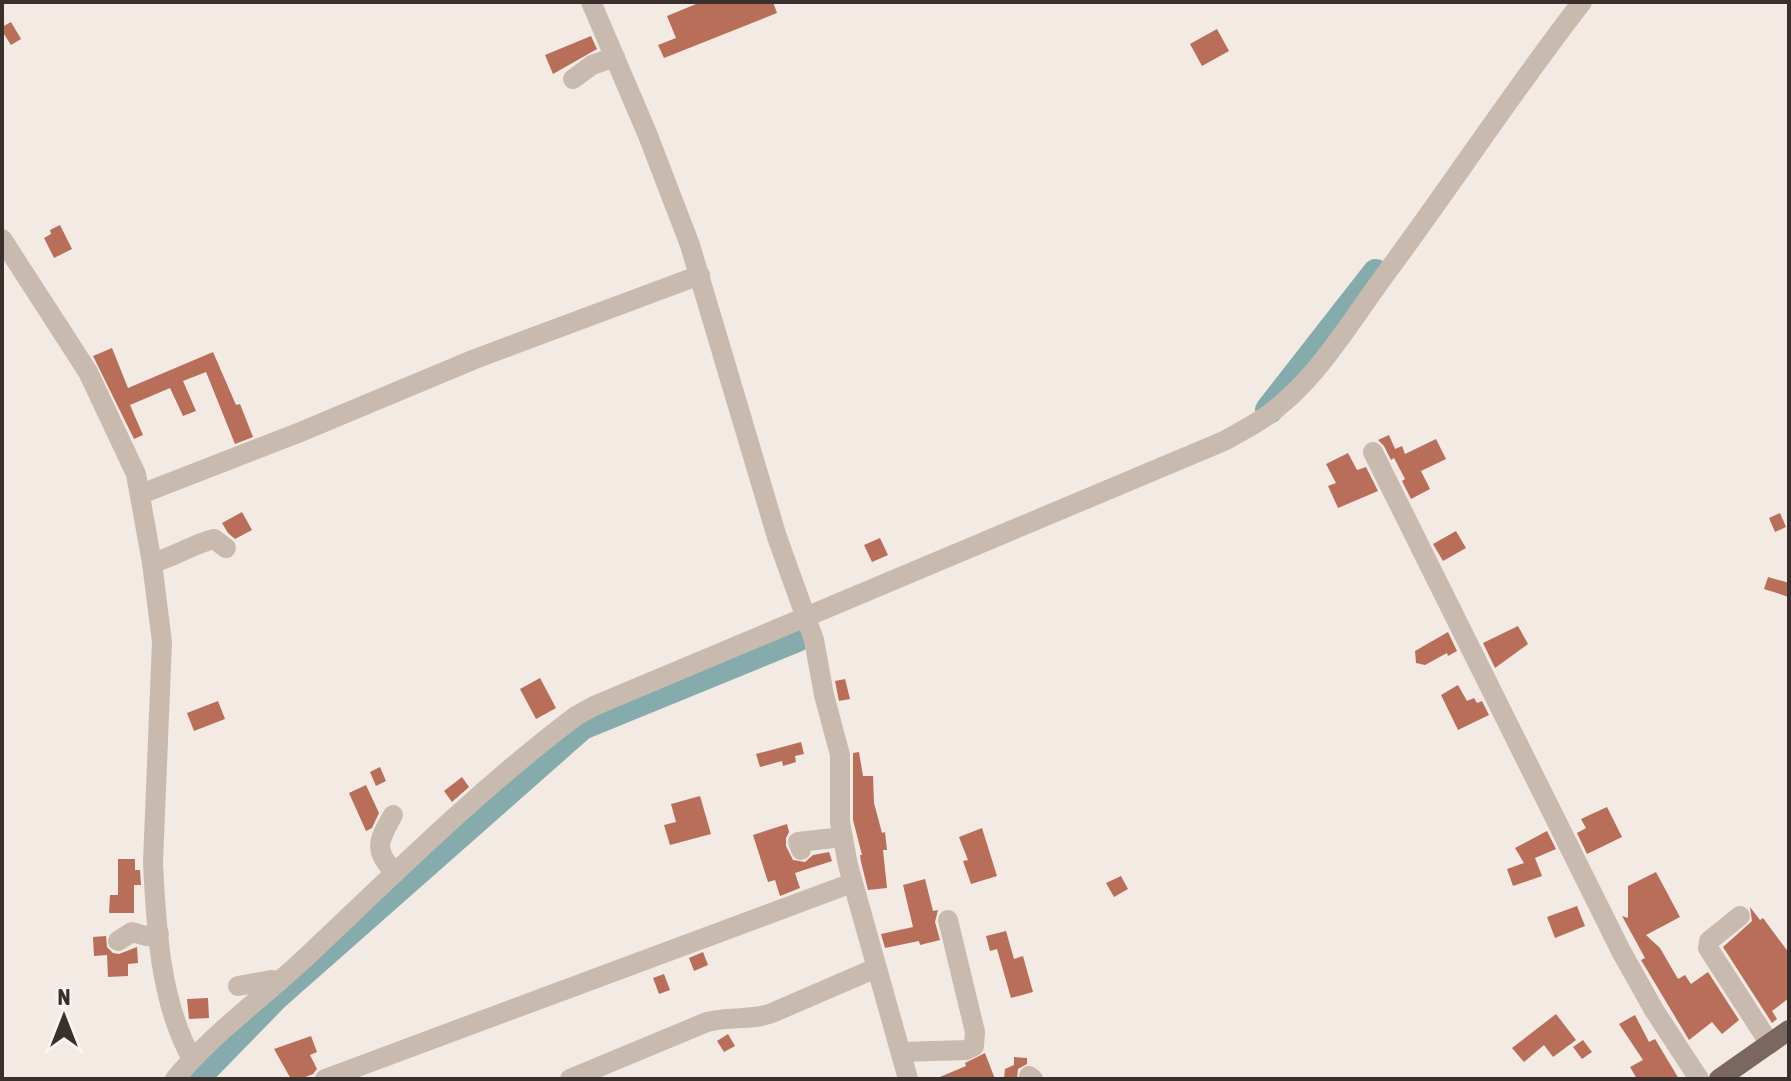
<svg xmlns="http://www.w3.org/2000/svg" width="1791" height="1081" viewBox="0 0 1791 1081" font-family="'Asap Condensed',sans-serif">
  <rect width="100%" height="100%" fill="#f2eae3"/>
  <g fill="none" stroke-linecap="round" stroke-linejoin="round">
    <g stroke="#85abac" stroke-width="28">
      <polyline points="1269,410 1376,273"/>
      <polyline points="195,1079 276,996 582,726 797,638"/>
    </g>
  </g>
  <g fill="#b96e5a">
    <polygon points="701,2 773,2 777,13 664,58 658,45 676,38 667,16"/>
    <polygon points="11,22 21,39 11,45 2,31 2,27"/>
    <polygon points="1217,29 1229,51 1202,66 1190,44"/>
    <polygon points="591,36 597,49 553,74 545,55"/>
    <polygon points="60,225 72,249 54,258 44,238 51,234 50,230"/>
    <polygon points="112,348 128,388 213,352 236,405 240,404 253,437 235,444 206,372 183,381 196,411 183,416 170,388 130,405 143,435 134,439 93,356"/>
    <polygon points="1389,435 1395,449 1402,446 1405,454 1436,439 1446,459 1421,471 1430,489 1411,499 1402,481 1405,479 1394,458 1391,460 1384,446 1378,440"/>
    <polygon points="1348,453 1357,470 1366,467 1378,491 1338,508 1328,486 1336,483 1326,464"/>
    <polygon points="242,512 252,530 235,539 228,533 222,523"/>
    <polygon points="1780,513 1786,527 1775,532 1769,518"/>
    <polygon points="1456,531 1466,548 1443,561 1433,544"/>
    <polygon points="880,538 888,555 872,562 864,545"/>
    <polygon points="1768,577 1789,583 1789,597 1764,589"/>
    <polygon points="1518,626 1528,644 1495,668 1483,643"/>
    <polygon points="1448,632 1457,651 1448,656 1447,653 1425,665 1416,663 1415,651"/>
    <polygon points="540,678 556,708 536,719 520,689"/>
    <polygon points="845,679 850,699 839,701 835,681"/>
    <polygon points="1458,685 1467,701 1474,698 1477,703 1482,701 1489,715 1458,730 1441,695"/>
    <polygon points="218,701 225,719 194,731 187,713"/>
    <polygon points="801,742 804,754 795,756 796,762 783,766 782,761 760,767 756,754"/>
    <polygon points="859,752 863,776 873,776 874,803 882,833 885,832 887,850 883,850 887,888 868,890 861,862 860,855 862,855 853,820 853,753"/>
    <polygon points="380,767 386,781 376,786 370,772"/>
    <polygon points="462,777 469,787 452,802 444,791"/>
    <polygon points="366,785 379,813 372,828 366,831 349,793"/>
    <polygon points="700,796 711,834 670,845 664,825 676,822 671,804"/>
    <polygon points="1607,807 1622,837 1587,854 1577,833 1586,828 1581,819"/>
    <polygon points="787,824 789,832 786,838 786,846 793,860 805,862 813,855 829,852 832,861 795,873 800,888 780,896 775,880 768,882 753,835"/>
    <polygon points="982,828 997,876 971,884 963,861 968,860 959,837"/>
    <polygon points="1547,831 1556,849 1535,858 1542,876 1513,886 1507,869 1524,863 1515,848"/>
    <polygon points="118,859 135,859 135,870 140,870 141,885 134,885 134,913 109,913 110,895 118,895"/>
    <polygon points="1656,872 1680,917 1646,935 1660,948 1678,979 1685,975 1691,984 1708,972 1739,1020 1722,1034 1712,1022 1689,1040 1641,960 1645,958 1622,916 1628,918 1628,886"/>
    <polygon points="1121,876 1128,889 1114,897 1106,883"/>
    <polygon points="925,879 933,911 938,910 935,922 940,940 920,945 919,941 885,948 881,934 913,927 903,885"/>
    <polygon points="1577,906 1585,926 1555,938 1547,917"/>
    <polygon points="1750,907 1760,920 1763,918 1789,953 1789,998 1772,1011 1777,1019 1772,1023 1723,947 1752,921"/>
    <polygon points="1006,931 1014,959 1023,956 1033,992 1011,998 997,949 990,951 986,936"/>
    <polygon points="106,936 107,947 113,953 119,954 137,947 138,963 128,964 128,976 108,977 107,955 94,956 93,937"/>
    <polygon points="703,952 708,965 694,971 689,958"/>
    <polygon points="664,974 670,990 659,994 653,978"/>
    <polygon points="208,998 209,1018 189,1019 187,999"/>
    <polygon points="1556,1014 1576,1040 1553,1057 1544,1045 1524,1062 1512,1048"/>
    <polygon points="1635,1015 1649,1042 1655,1039 1679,1079 1637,1079 1630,1067 1643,1060 1619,1024"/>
    <polygon points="728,1034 735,1046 724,1052 717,1041"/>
    <polygon points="311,1036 317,1052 310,1055 317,1069 313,1074 300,1079 291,1079 274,1049"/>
    <polygon points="1583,1040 1592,1052 1582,1059 1573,1047"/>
    <polygon points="985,1053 995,1079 935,1079 966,1066 965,1063"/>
    <polygon points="1014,1057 1027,1058 1027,1064 1018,1069 1017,1079 1004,1079 1005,1069 1014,1065"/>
  </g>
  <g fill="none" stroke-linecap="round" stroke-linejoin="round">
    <g stroke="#c9bab0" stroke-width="20">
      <polyline points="591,2 647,133 690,245 777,537 814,640 824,695 840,755 840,822 848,865 908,1079"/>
      <polyline points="573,79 592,65 615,57"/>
      <path d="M2,239L88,372L136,474L152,563L162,642L153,862C156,926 160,1002 192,1059"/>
      <polyline points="1373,452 1621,951 1654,1010 1699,1079"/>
      <polyline points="141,494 298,433 475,359 700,275"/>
      <path d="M152,563C174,557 193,544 214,539L226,548"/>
      <path d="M393,815C378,842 373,849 395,873"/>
      <polyline points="801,850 798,842 843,837"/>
      <polyline points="1740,916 1709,941 1708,948 1770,1044"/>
      <polyline points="118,941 132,932 146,936 159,934"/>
      <polyline points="238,986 271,980 280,981"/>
      <polyline points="901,1052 966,1050 974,1046 975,1032 948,920"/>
      <polyline points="1029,1076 1033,1079"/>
      <path d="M175,1079C212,1034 261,999 304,959C392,876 479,789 576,716L594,706L1224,441C1246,429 1267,418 1285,401C1324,368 1359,309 1390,268C1455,180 1515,88 1582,2"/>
      <polyline points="325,1079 852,883"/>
      <path d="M570,1079L707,1022C729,1016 751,1021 772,1013L876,968"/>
    </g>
    <polyline stroke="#796760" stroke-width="20" points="1719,1079 1789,1030"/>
  </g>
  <rect width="1791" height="1081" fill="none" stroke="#39302d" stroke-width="8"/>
  <g transform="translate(64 1017)" stroke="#f9f4ef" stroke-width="6" paint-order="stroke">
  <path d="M0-6L14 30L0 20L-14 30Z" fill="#39302d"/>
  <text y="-12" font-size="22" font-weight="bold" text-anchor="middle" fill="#39302d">N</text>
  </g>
</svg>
